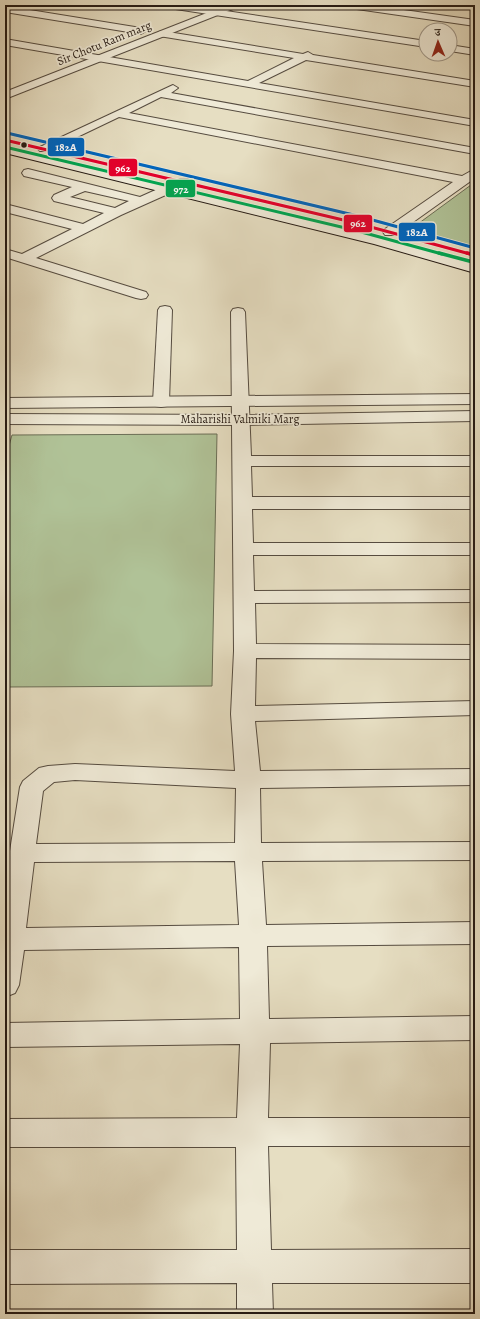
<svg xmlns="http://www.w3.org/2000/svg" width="480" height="1319" viewBox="0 0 480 1319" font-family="Alegreya,'Noto Serif Devanagari',serif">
  <rect width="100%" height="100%" fill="#e6dec2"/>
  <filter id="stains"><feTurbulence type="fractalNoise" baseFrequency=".005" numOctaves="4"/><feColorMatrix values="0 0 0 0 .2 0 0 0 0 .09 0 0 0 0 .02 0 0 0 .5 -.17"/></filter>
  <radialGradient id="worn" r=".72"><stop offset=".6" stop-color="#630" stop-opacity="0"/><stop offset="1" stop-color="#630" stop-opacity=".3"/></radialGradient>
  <g fill="#b0c297" stroke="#6b6e56">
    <polygon points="475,182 475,247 411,229"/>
    <polygon points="217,434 212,686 5,687 5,460 12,435"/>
  </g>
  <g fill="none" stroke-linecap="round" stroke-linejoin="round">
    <defs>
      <g id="minor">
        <polygon points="165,5 186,5 426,41 426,47 169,8"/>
        <polygon points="346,5 368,5 475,20 475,26 350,8"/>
        <polygon points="5,6 141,28 146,31 141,34 5,12"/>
        <polygon points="162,31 303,54 308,52 313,55 475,81 475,87 306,60 259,83 475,120 475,126 5,45 5,39 248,81 294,58 159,36 157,34 159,32"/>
        <polygon points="450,45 475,49 475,55 450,51"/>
        <polygon points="173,85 178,88 171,93 475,148 475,154 161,97 129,113 462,176 471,171 475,172 475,178 395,235 385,235 383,232 385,229 453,182 119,117 48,151 40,151 38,149 40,147"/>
        <path d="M28,169L140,197L180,179H188L190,182L188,185L121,215L36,258L146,292L148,295L146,298L141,299L136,298L5,257V249L22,254L72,229L5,212V204L83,224L104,213L54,201L52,198L54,195L72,187L24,176L22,173L24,170ZM85,191L129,201L115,208L70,197Z"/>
        <polygon points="165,306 170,307 172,310 169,402 167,406 161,407 155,406 153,402 158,310 160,307"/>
        <path d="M238,308L243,309L245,312L251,456H475V466H251L252,497H475V509H252L253,543H475V555H253L254,591L475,590V602L255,603L256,644L475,645V659L256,658L255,706L475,701V715L255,721L260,771L475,769V785L260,788L261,843L475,842V860L262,861L266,925L475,922V944L267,946L269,1019L475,1016V1040L270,1043L268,1118H475V1146H268L271,1250L475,1249V1283H272L273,1314H237V1283L5,1284V1250H237L236,1147H5V1119L237,1118L240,1044L5,1047V1023L240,1019L239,947L24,950L19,985L15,993L5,997V883L20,787L23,781L39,768L48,766L75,764L235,771L231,714L234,651L231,312L233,309ZM75,780L236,788L235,843L36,844L43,791L54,782ZM235,861L239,925L26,928L34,862Z"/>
      </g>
      <g id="tertiary">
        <polygon points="227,5 239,5 238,7 5,99 5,92"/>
        <polygon points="475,394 475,404 5,408 5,398"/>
        <polygon points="475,411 475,421 241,425 5,424 5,414 241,415"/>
      </g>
      <polygon id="secondary" points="5,147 383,238 475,265 475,273 374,244 5,153"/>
    </defs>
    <use href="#minor" stroke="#564c40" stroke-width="2"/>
    <use href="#tertiary" stroke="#564c40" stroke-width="2"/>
    <use href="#secondary" stroke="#261b14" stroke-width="2"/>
    <use href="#minor" fill="#efead7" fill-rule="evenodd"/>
    <use href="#tertiary" fill="#efead7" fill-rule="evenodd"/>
    <use href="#secondary" fill="#efead7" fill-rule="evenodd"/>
    <defs>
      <polyline id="bus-1-far1" points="5,140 356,223 470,254"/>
      <polyline id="bus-1" points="467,253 475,255"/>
      <polyline id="bus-2-far1" points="5,147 354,230 442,254"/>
      <polyline id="bus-2" points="439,253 473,262"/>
      <polyline id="bus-3" points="7,133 358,216 475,248"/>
    </defs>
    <use href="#bus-1-far1" stroke="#efead7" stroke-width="4.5"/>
    <use href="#bus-1" stroke="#efead7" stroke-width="5.5"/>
    <use href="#bus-2-far1" stroke="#efead7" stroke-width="4.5"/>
    <use href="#bus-2" stroke="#efead7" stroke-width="5.5"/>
    <use href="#bus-3" stroke="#efead7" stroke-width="4.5"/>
    <use href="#bus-1-far1" stroke="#e4002b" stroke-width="3"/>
    <use href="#bus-1" stroke="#e4002b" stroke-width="3.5"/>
    <use href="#bus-2-far1" stroke="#00a651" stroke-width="3"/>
    <use href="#bus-2" stroke="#00a651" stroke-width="3.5"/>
    <use href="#bus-3" stroke="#0065bd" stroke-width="3"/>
  </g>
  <circle fill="#261b14" stroke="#efead7" stroke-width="1.5" cx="24" cy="145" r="3.5"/>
  <g text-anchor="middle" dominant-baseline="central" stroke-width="3.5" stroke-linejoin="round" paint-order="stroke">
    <g font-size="12" fill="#261b14" stroke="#efead7">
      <text transform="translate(104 43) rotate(-22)">Sir Chotu Ram marg</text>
      <text x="240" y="419">Maharishi Valmiki Marg</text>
    </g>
  </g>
  <g stroke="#efead7" stroke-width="1.5">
    <rect x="47" y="137" width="38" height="20" rx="4" fill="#0065bd"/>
    <rect x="108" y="158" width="30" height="19" rx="4" fill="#e4002b"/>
    <rect x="165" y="179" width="31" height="19" rx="4" fill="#00a651"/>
    <rect x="343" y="214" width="30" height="19" rx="4" fill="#e4002b"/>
    <rect x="398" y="222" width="38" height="20" rx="4" fill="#0065bd"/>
  </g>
  <g font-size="11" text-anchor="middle" font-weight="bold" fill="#fff">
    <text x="66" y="151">182A</text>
    <text x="123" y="172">962</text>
    <text x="181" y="193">972</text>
    <text x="358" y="227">962</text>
    <text x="417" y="236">182A</text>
  </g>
  <rect width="480" height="1319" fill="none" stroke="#e6dec2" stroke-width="20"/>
  <rect x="6" y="6" width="468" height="1307" fill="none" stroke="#261b14" stroke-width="2"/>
  <rect x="10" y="10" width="460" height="1299" fill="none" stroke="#261b14"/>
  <g transform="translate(438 42) rotate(358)"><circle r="19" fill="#efead7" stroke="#9f9789"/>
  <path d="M0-3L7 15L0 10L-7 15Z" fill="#8f2418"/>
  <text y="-6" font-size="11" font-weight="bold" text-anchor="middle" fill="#261b14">उ</text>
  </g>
  <rect width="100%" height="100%" filter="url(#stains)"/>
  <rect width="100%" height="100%" fill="url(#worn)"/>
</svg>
